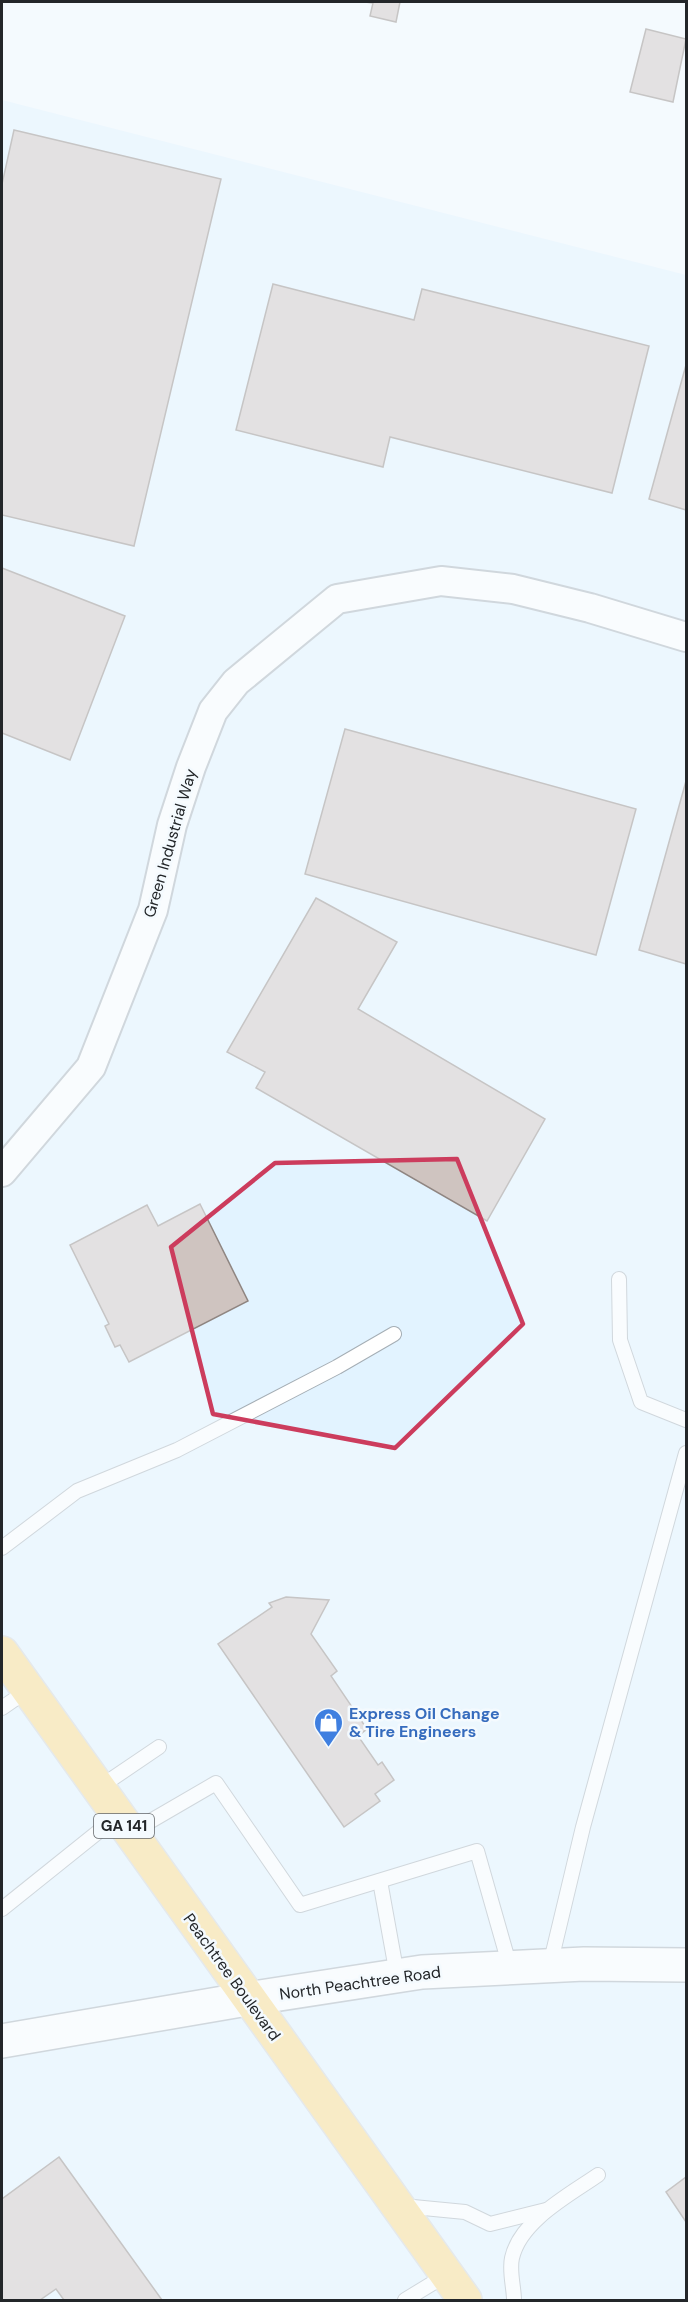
<svg xmlns="http://www.w3.org/2000/svg" width="688" height="2302" viewBox="0 0 688 2302" font-family="'DM Sans',sans-serif">
  <rect width="100%" height="100%" fill="#f4fafe"/>
  <polygon fill="#e2f3ff" points="2,100 686,275 686,2300 2,2300"/>
  <g fill="#cfc4c0" stroke="#8f8581" stroke-width="1.5">
    <polygon points="365,2 400,2 396,22 370,16 373,3"/>
    <polygon points="646,29 686,39 673,102 630,92"/>
    <polygon points="14,130 221,179 134,546 2,515 2,184"/>
    <polygon points="273,284 414,320 422,289 649,346 612,493 390,437 383,467 236,430"/>
    <polygon points="686,365 686,510 649,499"/>
    <polygon points="2,568 125,616 70,760 2,733"/>
    <polygon points="345,729 636,809 596,955 305,874"/>
    <polygon points="686,781 686,964 639,950"/>
    <polygon points="316,898 397,942 358,1009 545,1119 487,1221 256,1088 265,1072 227,1052"/>
    <polygon points="200,1204 248,1301 129,1362 120,1345 115,1347 105,1326 109,1324 70,1245 147,1205 158,1226"/>
    <polygon points="286,1597 329,1600 311,1634 337,1671 331,1676 367,1729 358,1736 378,1765 382,1762 394,1780 375,1794 380,1801 344,1827 218,1644 272,1607 269,1603"/>
    <polygon points="59,2157 162,2300 64,2300 56,2289 40,2300 2,2300 2,2199"/>
    <polygon points="686,2177 686,2222 666,2192"/>
  </g>
  <g fill="none" stroke-linecap="round" stroke-linejoin="round">
    <defs>
      <g id="service">
        <polyline points="619,1279 620,1340 641,1402 686,1420"/>
        <polyline points="2,1548 77,1491 177,1450 337,1367 394,1334"/>
        <polyline points="2,1708 28,1690"/>
        <polyline points="97,1789 159,1747"/>
        <polyline points="130,1833 216,1783 300,1905 477,1851 510,1967"/>
        <polyline points="380,1881 397,1975"/>
        <polyline points="2,1909 118,1816"/>
        <polyline points="550,1965 583,1827 686,1453"/>
        <polyline points="403,2206 465,2212 490,2224 546,2210"/>
        <polyline points="405,2300 446,2275"/>
        <path d="M514,2300C514,2288 509,2271 512,2258C520,2221 569,2195 598,2175"/>
      </g>
      <polyline id="minor" points="2,1172 91,1067 153,910 172,825 191,767 213,711 236,682 337,599 441,581 513,589 590,608 686,637"/>
      <polyline id="tertiary" points="2,2041 247,1999 422,1972 584,1964 686,1965"/>
      <polyline id="trunk" points="2,1653 465,2300"/>
    </defs>
    <use href="#service" stroke="#a5aeb5" stroke-width="16"/>
    <use href="#minor" stroke="#a5aeb5" stroke-width="32"/>
    <use href="#tertiary" stroke="#a5aeb5" stroke-width="36"/>
    <use href="#trunk" stroke="#d3d4d4" stroke-width="36"/>
    <use href="#service" stroke="#fff" stroke-width="14"/>
    <use href="#minor" stroke="#fff" stroke-width="28"/>
    <use href="#tertiary" stroke="#fff" stroke-width="33"/>
    <use href="#trunk" stroke="#fcda84" stroke-width="33"/>
  </g>
  <path d="M0 0H688V2302H0ZM457,1159L523,1324L395,1448L213,1414L171,1247L275,1163Z" fill="#f4fafe" fill-opacity=".55" fill-rule="evenodd"/>
  <path fill="none" stroke="#cc3c5d" stroke-width="4.5" stroke-linejoin="round" d="M457,1159L523,1324L395,1448L213,1414L171,1247L275,1163Z"/>
  <defs>
    <symbol id="shop-pin" viewBox="-11 -11 22 30"><path d="M0 17L-7.5 6A9.5 9.5 0 1 1 7.5 6Z" fill="#3f7fe0" stroke="#f4fafe"/><path d="M-5-2.5h2.3a2.7 3.5 0 0 1 5.4 0H5L5.5 6h-11ZM-1.5-2.5h3a1.5 2.3 0 0 0-3 0Z" fill="#fff"/></symbol>
  </defs>
  <g fill-rule="evenodd">
    <use href="#shop-pin" x="312" y="1706" width="33" height="45"/>
  </g>
  <g text-anchor="middle" dominant-baseline="central" stroke-width="5" stroke-linejoin="round" paint-order="stroke">
    <rect fill="#f4fafe" stroke="#626669" stroke-width="1.5" x="94" y="1814" width="60" height="24" rx="4.5"/>
    <g font-size="15" font-weight="bold" fill="#232629">
      <text x="124" y="1826">GA 141</text>
    </g>
    <g font-size="16" fill="#232629" stroke="#f4fafe">
      <text transform="translate(170 843) rotate(-74)">Green Industrial Way</text>
      <text transform="translate(232 1977) rotate(54)">Peachtree Boulevard</text>
      <text transform="translate(360 1983) rotate(-8)">North Peachtree Road</text>
    </g>
    <g font-size="16" font-weight="bold" fill="#366cbe" stroke="#f4fafe" text-anchor="start">
      <text x="349" y="1713">Express Oil Change<tspan x="349" dy="18">&amp; Tire Engineers</tspan></text>
    </g>
  </g>
  <rect width="688" height="2302" fill="none" stroke="#232629" stroke-width="6"/>
</svg>
